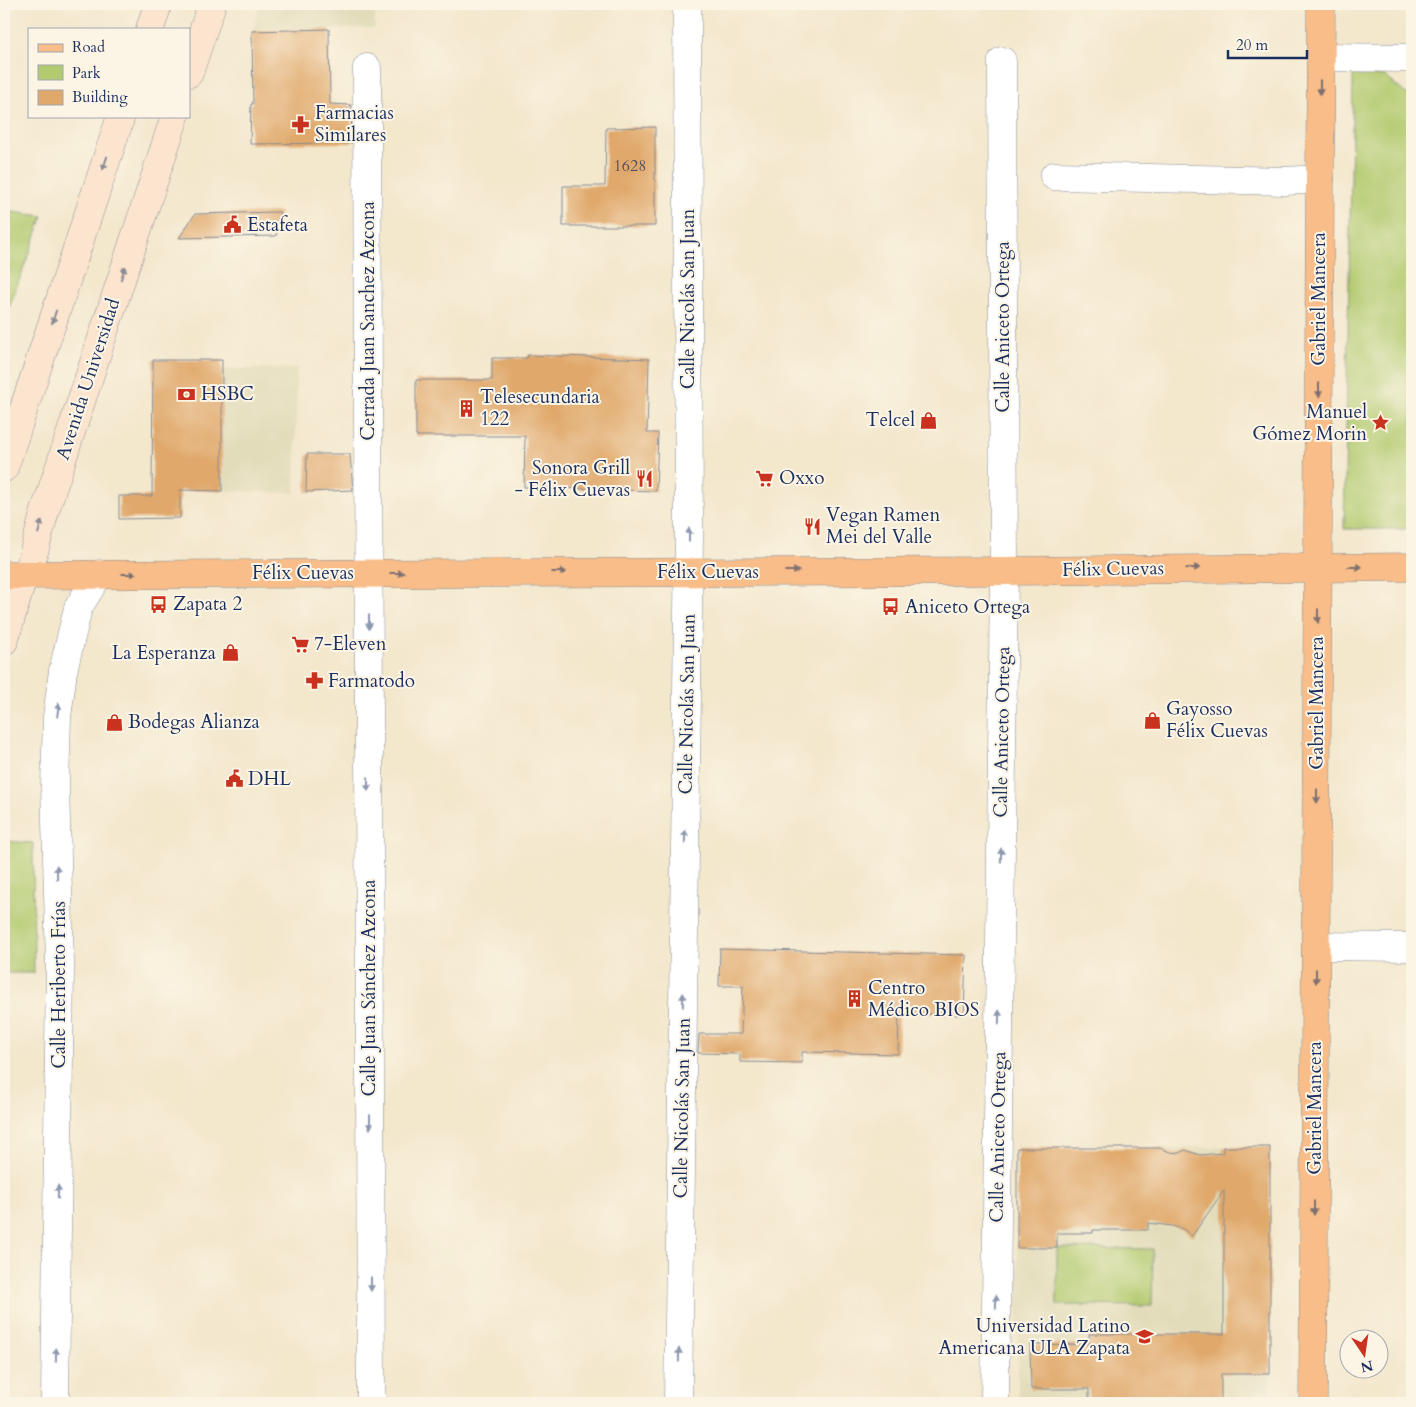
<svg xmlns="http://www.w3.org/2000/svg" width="1416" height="1407" viewBox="0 0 1416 1407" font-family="Cardo,serif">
  <rect width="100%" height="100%" fill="#fcf5e5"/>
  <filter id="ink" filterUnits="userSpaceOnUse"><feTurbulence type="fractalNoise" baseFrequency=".02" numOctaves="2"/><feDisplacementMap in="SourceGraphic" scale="10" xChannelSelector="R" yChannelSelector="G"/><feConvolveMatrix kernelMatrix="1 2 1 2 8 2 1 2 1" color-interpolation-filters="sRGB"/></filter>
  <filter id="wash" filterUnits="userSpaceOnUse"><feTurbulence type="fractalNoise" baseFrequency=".0096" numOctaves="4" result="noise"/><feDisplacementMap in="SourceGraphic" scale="20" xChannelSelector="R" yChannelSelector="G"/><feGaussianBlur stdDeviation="1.12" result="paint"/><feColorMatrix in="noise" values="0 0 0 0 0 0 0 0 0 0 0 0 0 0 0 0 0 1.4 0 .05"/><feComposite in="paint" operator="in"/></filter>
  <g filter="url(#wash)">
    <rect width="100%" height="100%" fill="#f3e7cc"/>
    <g fill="#e2dcba">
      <polygon points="260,4 375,4 375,28 252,31"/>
      <polygon points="297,368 295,493 222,491 222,369"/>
      <polygon points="1270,1147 1270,1402 1018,1403 1017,1148"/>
    </g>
    <g fill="#b2ca70" stroke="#667c67">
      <polygon points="1353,75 1385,76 1406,94 1412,94 1412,529 1344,529"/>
      <polygon points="4,211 43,216 4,321"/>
      <polygon points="4,841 33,843 34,973 4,973"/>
      <polygon points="1057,1248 1153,1249 1152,1306 1057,1305"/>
    </g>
    <g id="blocks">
      <g fill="#e0a86b">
        <polygon points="329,29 330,104 351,105 352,143 250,144 251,104 253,104 252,31"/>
        <polygon points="655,127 655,226 563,226 563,186 605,186 606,128"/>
        <polygon points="280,212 276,236 179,238 195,214"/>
        <polygon points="528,355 649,359 647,433 658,433 656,491 524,487 525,436 416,436 416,380 492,380 492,358 527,358"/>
        <polygon points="153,360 222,360 222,491 180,490 180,518 119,519 119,496 152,496"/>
        <polygon points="307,454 350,454 353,490 306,492"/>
        <polygon points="720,949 966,955 964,1015 899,1013 898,1054 802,1052 802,1063 740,1062 740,1054 698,1053 699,1034 741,1034 743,986 719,986"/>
        <polygon points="1223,1147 1270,1147 1270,1374 1221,1374 1221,1402 1089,1402 1089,1389 1031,1389 1030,1345 1089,1344 1089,1334 1224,1334 1224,1190 1192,1236 1183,1229 1172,1226 1148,1223 1148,1230 1093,1230 1093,1233 1057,1233 1057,1248 1017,1248 1017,1148 1160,1148 1170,1152 1179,1153 1185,1150 1200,1155 1223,1153"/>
      </g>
    </g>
  </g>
  <g filter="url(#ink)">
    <use href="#blocks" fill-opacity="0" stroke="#878b95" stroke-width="1"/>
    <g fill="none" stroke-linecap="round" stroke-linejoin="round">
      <defs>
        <g id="street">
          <polyline points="1320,57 1412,58"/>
          <polyline points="367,68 371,1403"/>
          <polyline points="1054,176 1285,181 1320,179"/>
          <polyline points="1316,946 1412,947"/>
          <polyline points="55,1403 60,964 55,786 57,717 63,671 78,608 99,574"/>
          <polyline points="678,1403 689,535 687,4"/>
          <polyline points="995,1403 1004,571 1002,61"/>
        </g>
        <g id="secondary">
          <polyline points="150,29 158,4"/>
          <polyline points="189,73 212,4"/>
          <polyline points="4,468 121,116"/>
          <polyline points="4,641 21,584 28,574 45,511 175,116"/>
        </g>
        <g id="primary">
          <polyline points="4,575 1004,571 1412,567"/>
          <polyline points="1313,1403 1321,4"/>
        </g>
      </defs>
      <use href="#street" stroke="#878b95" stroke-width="29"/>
      <use href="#secondary" stroke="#878b95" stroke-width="29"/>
      <use href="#primary" stroke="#878b95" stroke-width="29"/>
      <use href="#street" stroke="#fff" stroke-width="28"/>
      <use href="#secondary" stroke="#fce5cf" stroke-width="28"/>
      <use href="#primary" stroke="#f8bd88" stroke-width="28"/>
    </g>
    <defs><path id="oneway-solid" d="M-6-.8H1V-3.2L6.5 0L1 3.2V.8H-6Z" transform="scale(1.25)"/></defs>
    <g fill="#7e6f71">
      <use href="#oneway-solid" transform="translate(1320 87) rotate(90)"/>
      <use href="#oneway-solid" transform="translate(1319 390) rotate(90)"/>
      <use href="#oneway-solid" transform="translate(1355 567)"/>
      <use href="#oneway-solid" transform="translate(1193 568) rotate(-1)"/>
      <use href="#oneway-solid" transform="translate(792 571)"/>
      <use href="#oneway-solid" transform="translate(559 572)"/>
      <use href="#oneway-solid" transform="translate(397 573)"/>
      <use href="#oneway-solid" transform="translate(129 574)"/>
      <use href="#oneway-solid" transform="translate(1318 616) rotate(90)"/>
      <use href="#oneway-solid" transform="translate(1317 796) rotate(90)"/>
      <use href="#oneway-solid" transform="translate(1316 976) rotate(90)"/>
      <use href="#oneway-solid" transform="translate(1314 1208) rotate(90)"/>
    </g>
    <g fill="#8c8a96">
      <use href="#oneway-solid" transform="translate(105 163) rotate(108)"/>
      <use href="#oneway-solid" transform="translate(123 273) rotate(-72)"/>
      <use href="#oneway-solid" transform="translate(54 317) rotate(108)"/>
      <use href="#oneway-solid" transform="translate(40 527) rotate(-74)"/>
    </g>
    <g fill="#8d97ae">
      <use href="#oneway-solid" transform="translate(689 535) rotate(-90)"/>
      <use href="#oneway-solid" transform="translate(369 622) rotate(90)"/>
      <use href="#oneway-solid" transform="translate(58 710) rotate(-83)"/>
      <use href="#oneway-solid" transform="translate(368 784) rotate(90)"/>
      <use href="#oneway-solid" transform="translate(685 837) rotate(-89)"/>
      <use href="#oneway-solid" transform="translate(1001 855) rotate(-89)"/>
      <use href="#oneway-solid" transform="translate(57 872) rotate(-92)"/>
      <use href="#oneway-solid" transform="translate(683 1000) rotate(-89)"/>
      <use href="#oneway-solid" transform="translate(999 1017) rotate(-89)"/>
      <use href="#oneway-solid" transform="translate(370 1122) rotate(90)"/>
      <use href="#oneway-solid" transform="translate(58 1192) rotate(-89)"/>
      <use href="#oneway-solid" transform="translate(371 1284) rotate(90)"/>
      <use href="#oneway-solid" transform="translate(996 1302) rotate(-89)"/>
      <use href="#oneway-solid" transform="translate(56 1355) rotate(-89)"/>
      <use href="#oneway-solid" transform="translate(679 1355) rotate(-89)"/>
    </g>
  </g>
  <defs>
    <symbol id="pharmacy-bare" viewBox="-9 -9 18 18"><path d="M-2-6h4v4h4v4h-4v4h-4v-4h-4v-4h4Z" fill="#c8321e" stroke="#fcf5e5" stroke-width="2.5" paint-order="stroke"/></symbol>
    <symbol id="civic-bare" viewBox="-9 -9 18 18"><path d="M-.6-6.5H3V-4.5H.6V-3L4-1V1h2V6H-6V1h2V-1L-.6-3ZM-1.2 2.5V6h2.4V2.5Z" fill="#c8321e" stroke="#fcf5e5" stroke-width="2.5" paint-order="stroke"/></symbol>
    <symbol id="bank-bare" viewBox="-9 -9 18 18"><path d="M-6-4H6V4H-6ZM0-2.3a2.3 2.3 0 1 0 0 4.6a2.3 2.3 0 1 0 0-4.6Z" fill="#c8321e" stroke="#fcf5e5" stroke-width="2.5" paint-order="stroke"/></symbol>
    <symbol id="building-bare" viewBox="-9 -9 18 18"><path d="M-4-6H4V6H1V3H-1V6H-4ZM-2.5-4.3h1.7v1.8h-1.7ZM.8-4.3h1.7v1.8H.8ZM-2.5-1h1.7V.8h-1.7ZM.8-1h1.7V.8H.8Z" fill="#c8321e" stroke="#fcf5e5" stroke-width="2.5" paint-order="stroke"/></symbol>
    <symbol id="shop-bare" viewBox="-9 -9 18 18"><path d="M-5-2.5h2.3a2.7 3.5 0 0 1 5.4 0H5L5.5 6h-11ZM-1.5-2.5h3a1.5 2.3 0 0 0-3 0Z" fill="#c8321e" stroke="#fcf5e5" stroke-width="2.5" paint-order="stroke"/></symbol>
    <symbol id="sight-bare" viewBox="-9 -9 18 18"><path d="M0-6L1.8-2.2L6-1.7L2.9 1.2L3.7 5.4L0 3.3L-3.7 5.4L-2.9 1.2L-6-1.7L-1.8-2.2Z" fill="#c8321e" stroke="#fcf5e5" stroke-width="2.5" paint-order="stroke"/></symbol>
    <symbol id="supermarket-bare" viewBox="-9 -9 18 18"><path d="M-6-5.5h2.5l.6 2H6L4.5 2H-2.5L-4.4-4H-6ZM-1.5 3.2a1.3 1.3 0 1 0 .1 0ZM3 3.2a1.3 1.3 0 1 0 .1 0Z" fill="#c8321e" stroke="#fcf5e5" stroke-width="2.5" paint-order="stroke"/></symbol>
    <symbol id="restaurant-bare" viewBox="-9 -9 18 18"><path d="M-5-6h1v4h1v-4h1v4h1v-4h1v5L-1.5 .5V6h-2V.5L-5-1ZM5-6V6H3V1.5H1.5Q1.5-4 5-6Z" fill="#c8321e" stroke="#fcf5e5" stroke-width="2.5" paint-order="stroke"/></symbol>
    <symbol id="bus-bare" viewBox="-9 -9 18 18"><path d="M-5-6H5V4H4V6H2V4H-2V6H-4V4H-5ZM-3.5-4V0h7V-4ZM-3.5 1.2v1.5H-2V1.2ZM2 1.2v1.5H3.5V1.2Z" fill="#c8321e" stroke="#fcf5e5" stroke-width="2.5" paint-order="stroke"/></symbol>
    <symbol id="university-bare" viewBox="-9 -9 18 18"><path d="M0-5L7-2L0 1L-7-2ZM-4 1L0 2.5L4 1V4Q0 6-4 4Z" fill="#c8321e" stroke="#fcf5e5" stroke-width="2.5" paint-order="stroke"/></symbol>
  </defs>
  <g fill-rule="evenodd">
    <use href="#pharmacy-bare" x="288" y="112" width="25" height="25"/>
    <use href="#civic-bare" x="220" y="212" width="25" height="25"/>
    <use href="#bank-bare" x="174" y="382" width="25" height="25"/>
    <use href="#building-bare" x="454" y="396" width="25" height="25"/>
    <use href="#shop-bare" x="916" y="408" width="25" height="25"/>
    <use href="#sight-bare" x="1368" y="410" width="25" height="25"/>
    <use href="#supermarket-bare" x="752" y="466" width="25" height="25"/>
    <use href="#restaurant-bare" x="632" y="466" width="25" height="25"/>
    <use href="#restaurant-bare" x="800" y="514" width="25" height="25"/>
    <use href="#bus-bare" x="146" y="592" width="25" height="25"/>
    <use href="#bus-bare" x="878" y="594" width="25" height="25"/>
    <use href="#supermarket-bare" x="288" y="632" width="25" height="25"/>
    <use href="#shop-bare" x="218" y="640" width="25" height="25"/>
    <use href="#pharmacy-bare" x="302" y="668" width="25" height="25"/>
    <use href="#shop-bare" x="1140" y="708" width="25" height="25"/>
    <use href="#shop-bare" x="102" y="710" width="25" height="25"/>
    <use href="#civic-bare" x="222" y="766" width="25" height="25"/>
    <use href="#building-bare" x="842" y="986" width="25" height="25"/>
    <use href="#university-bare" x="1132" y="1324" width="25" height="25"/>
  </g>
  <g text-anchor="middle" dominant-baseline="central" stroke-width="4" stroke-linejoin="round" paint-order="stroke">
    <g font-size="16" fill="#4c4d61">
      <text x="630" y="166">1628</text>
    </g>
    <g font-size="19" fill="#1b2f5e" stroke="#fcf5e5" text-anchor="start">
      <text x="315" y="113">Farmacias<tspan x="315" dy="22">Similares</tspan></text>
      <text x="247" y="225">Estafeta</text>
      <text x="201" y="394">HSBC</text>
      <text x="480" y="397">Telesecundaria<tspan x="480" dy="22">122</tspan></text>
      <text x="1367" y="412" text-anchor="end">Manuel<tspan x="1367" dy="22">Gómez Morin</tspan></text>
      <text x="915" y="420" text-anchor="end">Telcel</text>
      <text x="630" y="468" text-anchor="end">Sonora Grill<tspan x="630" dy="22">- Félix Cuevas</tspan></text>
      <text x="779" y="478">Oxxo</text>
      <text x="826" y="515">Vegan Ramen<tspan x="826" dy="22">Mei del Valle</tspan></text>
      <text x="173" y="604">Zapata 2</text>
      <text x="905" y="607">Aniceto Ortega</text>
      <text x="314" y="644">7-Eleven</text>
      <text x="216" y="653" text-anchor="end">La Esperanza</text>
      <text x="328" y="681">Farmatodo</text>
      <text x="1166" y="709">Gayosso<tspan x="1166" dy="22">Félix Cuevas</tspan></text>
      <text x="128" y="722">Bodegas Alianza</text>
      <text x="248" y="779">DHL</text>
      <text x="868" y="988">Centro<tspan x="868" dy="22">Médico BIOS</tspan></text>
      <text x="1130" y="1326" text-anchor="end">Universidad Latino<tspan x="1130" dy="22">Americana ULA Zapata</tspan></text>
    </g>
    <g font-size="19" fill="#1b2f5e" stroke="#fcf5e5">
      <text transform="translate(688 299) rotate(-90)">Calle Nicolás San Juan</text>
      <text transform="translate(1319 299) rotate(-90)">Gabriel Mancera</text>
      <text transform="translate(368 321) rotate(-90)">Cerrada Juan Sanchez Azcona</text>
      <text transform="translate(1003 327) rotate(-90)">Calle Aniceto Ortega</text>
      <text transform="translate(88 379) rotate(-72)">Avenida Universidad</text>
      <text transform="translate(1113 569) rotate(-1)">Félix Cuevas</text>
      <text x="708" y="572">Félix Cuevas</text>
      <text x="303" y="573">Félix Cuevas</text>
      <text transform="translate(1317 703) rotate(-90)">Gabriel Mancera</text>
      <text transform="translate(687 704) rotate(-89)">Calle Nicolás San Juan</text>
      <text transform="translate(1002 732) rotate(-89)">Calle Aniceto Ortega</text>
      <text transform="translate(59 985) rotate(-90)">Calle Heriberto Frías</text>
      <text transform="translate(369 988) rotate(-90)">Calle Juan Sánchez Azcona</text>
      <text transform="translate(682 1108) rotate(-89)">Calle Nicolás San Juan</text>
      <text transform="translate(1315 1108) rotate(-90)">Gabriel Mancera</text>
      <text transform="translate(998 1137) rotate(-89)">Calle Aniceto Ortega</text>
    </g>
  </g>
  <rect width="1416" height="1407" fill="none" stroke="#fcf5e5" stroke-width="20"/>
  <rect x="28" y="28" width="162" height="90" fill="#fcf5e5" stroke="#a2a6af"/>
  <rect x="38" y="44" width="25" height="8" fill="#f8bd88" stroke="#a2a6af"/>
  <text x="72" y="52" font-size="15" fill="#1b2f5e">Road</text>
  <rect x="38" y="65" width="25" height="15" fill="#b2ca70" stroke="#a2a6af"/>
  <text x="72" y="78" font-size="15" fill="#1b2f5e">Park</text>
  <rect x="38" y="90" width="25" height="15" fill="#e0a86b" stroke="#a2a6af"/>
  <text x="72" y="102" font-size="15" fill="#1b2f5e">Building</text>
  <g transform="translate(1364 1354) rotate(167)"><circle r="24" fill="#fcf5e5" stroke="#a2a6af"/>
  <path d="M0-4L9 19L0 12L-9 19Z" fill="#c8321e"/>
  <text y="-8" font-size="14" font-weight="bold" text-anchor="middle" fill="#1b2f5e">N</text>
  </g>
  <path d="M1228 50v8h79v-8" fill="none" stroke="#1b2f5e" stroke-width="2.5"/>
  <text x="1236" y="50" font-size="15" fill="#1b2f5e" stroke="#fcf5e5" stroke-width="4" paint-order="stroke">20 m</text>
</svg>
